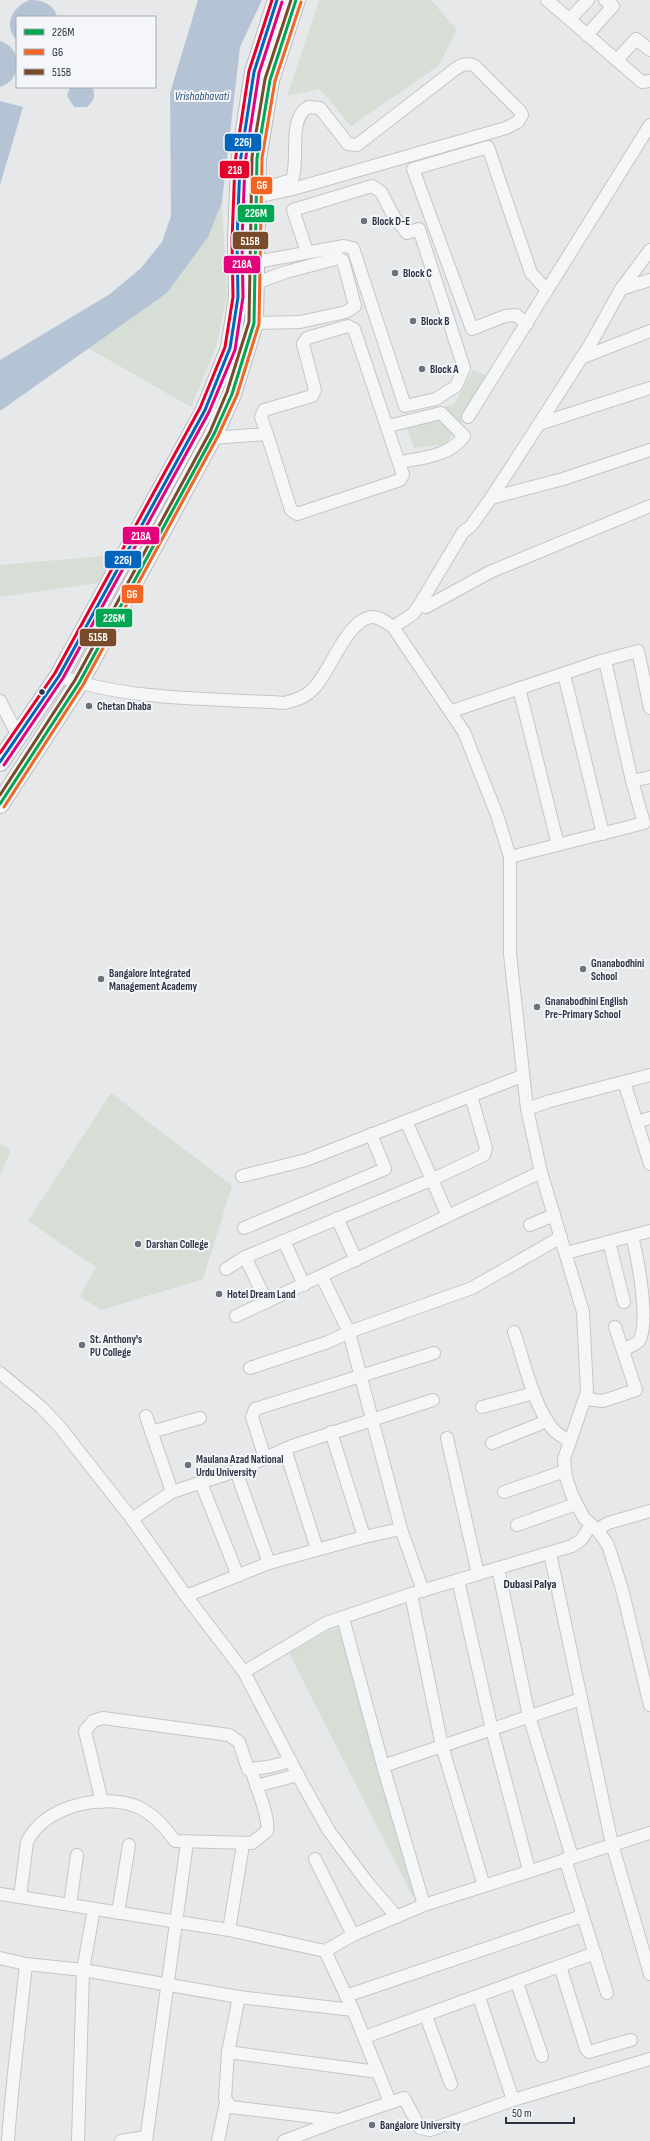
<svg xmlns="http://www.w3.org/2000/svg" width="650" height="2141" viewBox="0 0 650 2141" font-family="'Sofia Sans Condensed',sans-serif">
  <rect width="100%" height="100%" fill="#e6e8ea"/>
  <g fill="#d6ded6">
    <polygon points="319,0 431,0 457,30 438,66 351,126 320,89 287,96"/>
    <polygon points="222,202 227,295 216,347 191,407 88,348 167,293 208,237"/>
    <polygon points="473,370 490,377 446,444 414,448 403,418 454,404"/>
    <polygon points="114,555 98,583 0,597 0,565"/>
    <polygon points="111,1093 232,1186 203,1279 101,1310 80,1296 96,1267 28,1221"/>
    <polygon points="0,1144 11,1150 0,1175"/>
    <polygon points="351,1627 418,1895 413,1897 289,1653 330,1630"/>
  </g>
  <g fill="#b4c4d5">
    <path d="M30,0C42,0 54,4 57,17H17V40C2,25 13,6 30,0Z"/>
    <polygon points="198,0 262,0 240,47 222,202 208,237 167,293 0,411 0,360 110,294 141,268 162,242 171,216 170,93"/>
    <path d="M0,41C23,47 22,81 0,87Z"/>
    <path d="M70,87H92C96,95 94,101 87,107H74L67,96Z"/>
    <polygon points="0,101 23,107 0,185"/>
  </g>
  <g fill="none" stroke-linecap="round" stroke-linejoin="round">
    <defs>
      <g id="minor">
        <polyline points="547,0 642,82 650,81"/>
        <polyline points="570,19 588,0"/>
        <polyline points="587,35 613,6 605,0"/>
        <polyline points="617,60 636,39 650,50"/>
        <path d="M256,197L293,189L506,128L518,122L522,115L520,111L475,66C466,62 461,65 454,70L357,145L348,144L320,108L308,107C287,120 300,159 292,180L256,190"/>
        <polyline points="256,262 344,246 353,248 405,406 436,399 456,386 464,368 419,229 407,233 394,217 381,192 372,186 293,210 307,252"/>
        <polyline points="621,289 650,280"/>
        <polyline points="254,323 300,322 346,312 355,306 343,261 339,258 286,272 256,283"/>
        <polyline points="527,324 516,315 505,316 472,329 413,169 488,147 531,273 547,290"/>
        <polyline points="581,358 650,331"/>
        <polyline points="468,417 650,125"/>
        <polyline points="539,424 591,343 621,289 650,250"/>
        <path d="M388,426L441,413L464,436C450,456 423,458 400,462"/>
        <polyline points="212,438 267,434 291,510 297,514 400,480 403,475 354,329 348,326 307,338 303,344 315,390 312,396 264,410 261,417 267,434"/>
        <polyline points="491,498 563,479 650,450"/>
        <polyline points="426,607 490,572 650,506"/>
        <polyline points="393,627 413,614 420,604 463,532 471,526 491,498 539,424 650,388"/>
        <polyline points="601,661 638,651 650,708"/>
        <polyline points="564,674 603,834"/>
        <path d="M59,676C129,701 210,698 284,703C296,700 306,697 314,688C330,672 346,621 371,617C379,616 387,623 393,627L464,732L497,815L510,857V954L527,1109L541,1172L583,1312L587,1392L564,1459L566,1477L572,1495L584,1518L598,1531L608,1545L622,1589L650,1705"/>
        <polyline points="519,688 558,845"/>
        <polyline points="0,701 18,736"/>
        <polyline points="452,711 601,661 606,665 632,781 644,823 510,857"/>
        <polyline points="632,781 650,777"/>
        <polyline points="624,1082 650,1164"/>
        <polyline points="527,1109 550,1101 650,1075"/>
        <polyline points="406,1121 448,1216"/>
        <polyline points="637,1122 650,1118"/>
        <polyline points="242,1176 306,1160 522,1076"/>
        <polyline points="337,1218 356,1260"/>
        <polyline points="530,1225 554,1215"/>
        <polyline points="244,1228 385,1169 371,1134"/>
        <polyline points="284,1241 304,1285"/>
        <polyline points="609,1242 624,1302"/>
        <polyline points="566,1253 650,1231"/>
        <polyline points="245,1257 267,1302"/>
        <polyline points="226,1269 245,1257 431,1180 484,1155 486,1148 471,1096"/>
        <polyline points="322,1277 349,1332 401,1529 423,1591"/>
        <polyline points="236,1316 541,1172"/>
        <path d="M514,1332C525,1363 532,1402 552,1428C556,1434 564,1437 569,1441"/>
        <path d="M623,1350C628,1347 635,1345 639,1341C650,1324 638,1259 632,1236"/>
        <polyline points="250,1368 328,1342 349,1332 472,1288 561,1237"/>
        <polyline points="0,1373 41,1407 59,1426 132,1519 186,1596 244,1672 301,1781 329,1831 367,1882 397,1917"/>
        <polyline points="585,1399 603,1401 636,1390 615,1327"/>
        <polyline points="482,1407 534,1393"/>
        <polyline points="146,1416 172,1492"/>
        <polyline points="151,1432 200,1418"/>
        <polyline points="331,1432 364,1537"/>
        <polyline points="447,1438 478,1574"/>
        <polyline points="492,1443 547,1421"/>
        <polyline points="285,1449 317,1549"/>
        <polyline points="265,1458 252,1417 255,1409 434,1353"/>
        <polyline points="201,1483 238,1576"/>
        <polyline points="504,1492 565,1471"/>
        <polyline points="132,1519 172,1492 236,1471"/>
        <polyline points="517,1525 576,1504"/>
        <polyline points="597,1530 608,1523 650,1511"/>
        <polyline points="550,1553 612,1844 650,1974"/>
        <polyline points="269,1563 236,1471 292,1446 433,1400"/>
        <polyline points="498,1568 529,1716 572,1857"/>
        <polyline points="458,1580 492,1730 529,1870"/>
        <polyline points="411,1594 442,1746 484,1886"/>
        <polyline points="186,1596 269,1563 364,1537 401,1529"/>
        <polyline points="343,1618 383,1766 424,1905"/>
        <polyline points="244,1672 326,1623 411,1594 572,1546 581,1540 591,1525"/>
        <polyline points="383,1766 581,1699"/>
        <polyline points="256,1786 298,1775"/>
        <polyline points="102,1802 85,1731 93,1721 103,1718 229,1735 239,1742 248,1769 268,1767 291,1761"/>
        <polyline points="315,1859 353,1935"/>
        <polyline points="565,1859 607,1993"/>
        <polyline points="0,1894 229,1930 325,1951 353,1935 424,1905 650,1833"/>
        <path d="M20,1897L27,1842C44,1807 98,1794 133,1805C150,1811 165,1827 175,1841L252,1843L267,1831C270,1817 255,1784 251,1769"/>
        <polyline points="70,1905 77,1855"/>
        <polyline points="118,1913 129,1845"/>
        <polyline points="229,1930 242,1851"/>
        <polyline points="325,1951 353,2010 390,2102"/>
        <polyline points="0,1958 26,1964 83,1970 239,1997 353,2010"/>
        <polyline points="560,1966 586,2049 589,2052 592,2051 631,2040"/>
        <polyline points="517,1983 542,2056"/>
        <polyline points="346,1996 582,1916"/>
        <polyline points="239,1997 228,2052 225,2098 231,2107 338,2120"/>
        <polyline points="479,1997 513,2100"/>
        <polyline points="426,2016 451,2084"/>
        <polyline points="365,2037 595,1953"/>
        <polyline points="228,2052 378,2072"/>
        <path d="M8,2141C12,2082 20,2023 26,1964"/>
        <polyline points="78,2141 83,1970 94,1909"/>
        <polyline points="121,2141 146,2137"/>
        <polyline points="146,2141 186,1850"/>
        <polyline points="218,2141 226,2102"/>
        <polyline points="284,2141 339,2120 404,2098 420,2128 430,2130 513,2100 650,2059"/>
      </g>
      <g id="highway">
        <polyline points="0,762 59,676 205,410 230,348 238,297 237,241 240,163 254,72 277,0"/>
        <polyline points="0,804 79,683 214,434 232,394 254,323 257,158 270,80 296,0"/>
      </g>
    </defs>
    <use href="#minor" stroke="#c4c6c8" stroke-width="14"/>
    <use href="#highway" stroke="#b8bbbf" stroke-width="20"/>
    <use href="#minor" stroke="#f5f6f7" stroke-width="12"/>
    <use href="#highway" stroke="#f8f8f8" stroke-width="18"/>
    <defs>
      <polyline id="bus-1" points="0,804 79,683 214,434 232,394 254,323 257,158 270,80 296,0"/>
      <polyline id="bus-2" points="4,807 83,685 218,436 237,395 259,324 262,158 275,81 301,2"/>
      <polyline id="bus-3" points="0,795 75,680 210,432 227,392 249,322 252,157 265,79 291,0"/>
      <polyline id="bus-4" points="0,762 59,676 205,410 230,348 238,297 237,241 240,163 254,72 277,0"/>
      <polyline id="bus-5" points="4,765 63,678 209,412 235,350 243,297 242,241 245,163 259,73 282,2"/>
      <polyline id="bus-6" points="0,753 55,673 200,408 225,347 233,297 232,241 235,162 249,71 272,0"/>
    </defs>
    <use href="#bus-1" stroke="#f4f6f9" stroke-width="6"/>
    <use href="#bus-2" stroke="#f4f6f9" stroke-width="6"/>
    <use href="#bus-3" stroke="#f4f6f9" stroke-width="6"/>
    <use href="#bus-4" stroke="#f4f6f9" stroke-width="6"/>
    <use href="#bus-5" stroke="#f4f6f9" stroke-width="6"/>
    <use href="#bus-6" stroke="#f4f6f9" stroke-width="6"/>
    <use href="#bus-1" stroke="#00a651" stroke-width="3"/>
    <use href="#bus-2" stroke="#f26522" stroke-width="3"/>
    <use href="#bus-3" stroke="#7a4b2a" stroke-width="3"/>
    <use href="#bus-4" stroke="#0065bd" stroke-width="3"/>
    <use href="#bus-5" stroke="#e5007d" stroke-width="3"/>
    <use href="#bus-6" stroke="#e4002b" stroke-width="3"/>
  </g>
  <g fill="#6c737f" stroke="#f4f6f9" stroke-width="1.5">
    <circle cx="364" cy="221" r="4"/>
    <circle cx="395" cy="273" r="4"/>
    <circle cx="413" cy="321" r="4"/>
    <circle cx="422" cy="369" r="4"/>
    <circle cx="89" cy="706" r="4"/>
    <circle cx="583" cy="969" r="4"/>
    <circle cx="101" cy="979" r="4"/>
    <circle cx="537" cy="1007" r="4"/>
    <circle cx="138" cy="1244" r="4"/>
    <circle cx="219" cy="1294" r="4"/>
    <circle cx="82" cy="1345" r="4"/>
    <circle cx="188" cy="1465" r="4"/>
    <circle cx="372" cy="2125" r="4"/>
  </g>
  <circle fill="#2b3445" stroke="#f4f6f9" stroke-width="1.5" cx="42" cy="692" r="3.5"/>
  <g text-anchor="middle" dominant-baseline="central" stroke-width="4" stroke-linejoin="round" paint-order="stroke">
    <g font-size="11" font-weight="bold" fill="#2b3445" stroke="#f4f6f9" text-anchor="start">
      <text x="372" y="221">Block D-E</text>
      <text x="403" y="273">Block C</text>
      <text x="421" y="321">Block B</text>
      <text x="430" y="369">Block A</text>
      <text x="97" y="706">Chetan Dhaba</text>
      <text x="591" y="963">Gnanabodhini<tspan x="591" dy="13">School</tspan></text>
      <text x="109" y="973">Bangalore Integrated<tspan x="109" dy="13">Management Academy</tspan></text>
      <text x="545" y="1001">Gnanabodhini English<tspan x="545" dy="13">Pre-Primary School</tspan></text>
      <text x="146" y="1244">Darshan College</text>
      <text x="227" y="1294">Hotel Dream Land</text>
      <text x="90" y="1339">St. Anthony's<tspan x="90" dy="13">PU College</tspan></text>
      <text x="196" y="1459">Maulana Azad National<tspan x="196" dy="13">Urdu University</tspan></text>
      <text x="380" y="2125">Bangalore University</text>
    </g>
    <g font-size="12" font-style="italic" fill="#34527a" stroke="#f4f6f9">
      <text x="202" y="96">Vrishabhavati</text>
    </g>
    <g font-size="12" font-weight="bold" fill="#1d2536" stroke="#f4f6f9">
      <text x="530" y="1584">Dubasi Palya</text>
    </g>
  </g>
  <g stroke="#f4f6f9" stroke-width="1.5">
    <rect x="224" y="133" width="38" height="19" rx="4" fill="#0065bd"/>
    <rect x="219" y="160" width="31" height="19" rx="4" fill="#e4002b"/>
    <rect x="250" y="176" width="23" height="19" rx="4" fill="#f26522"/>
    <rect x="237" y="204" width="38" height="19" rx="4" fill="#00a651"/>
    <rect x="232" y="231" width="37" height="19" rx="4" fill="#7a4b2a"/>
    <rect x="223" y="255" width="38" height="19" rx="4" fill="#e5007d"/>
    <rect x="122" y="526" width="38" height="19" rx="4" fill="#e5007d"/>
    <rect x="104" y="550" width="38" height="19" rx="4" fill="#0065bd"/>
    <rect x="121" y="584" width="23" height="20" rx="4" fill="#f26522"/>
    <rect x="95" y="608" width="38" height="20" rx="4" fill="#00a651"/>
    <rect x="79" y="628" width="38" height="19" rx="4" fill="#7a4b2a"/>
  </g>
  <g font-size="11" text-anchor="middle" font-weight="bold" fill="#fff">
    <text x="243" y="146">226J</text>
    <text x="235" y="174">218</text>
    <text x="262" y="189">G6</text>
    <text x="256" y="217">226M</text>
    <text x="250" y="245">515B</text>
    <text x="242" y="268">218A</text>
    <text x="141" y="540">218A</text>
    <text x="123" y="564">226J</text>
    <text x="132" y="598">G6</text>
    <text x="114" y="622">226M</text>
    <text x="98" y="641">515B</text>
  </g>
  <rect x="16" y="16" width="140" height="72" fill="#f4f6f9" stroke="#a4a8b1"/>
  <rect x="24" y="29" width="20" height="6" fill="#00a651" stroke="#a4a8b1"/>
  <text x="52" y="36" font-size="12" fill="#2b3445">226M</text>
  <rect x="24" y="49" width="20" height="6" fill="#f26522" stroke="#a4a8b1"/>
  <text x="52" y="56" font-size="12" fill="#2b3445">G6</text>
  <rect x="24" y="69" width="20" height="6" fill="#7a4b2a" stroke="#a4a8b1"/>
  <text x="52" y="76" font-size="12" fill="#2b3445">515B</text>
  <path d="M506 2117v6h68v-6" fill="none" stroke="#2b3445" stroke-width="2"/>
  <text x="512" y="2117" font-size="12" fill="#2b3445" stroke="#f4f6f9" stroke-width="3" paint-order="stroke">50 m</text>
</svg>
